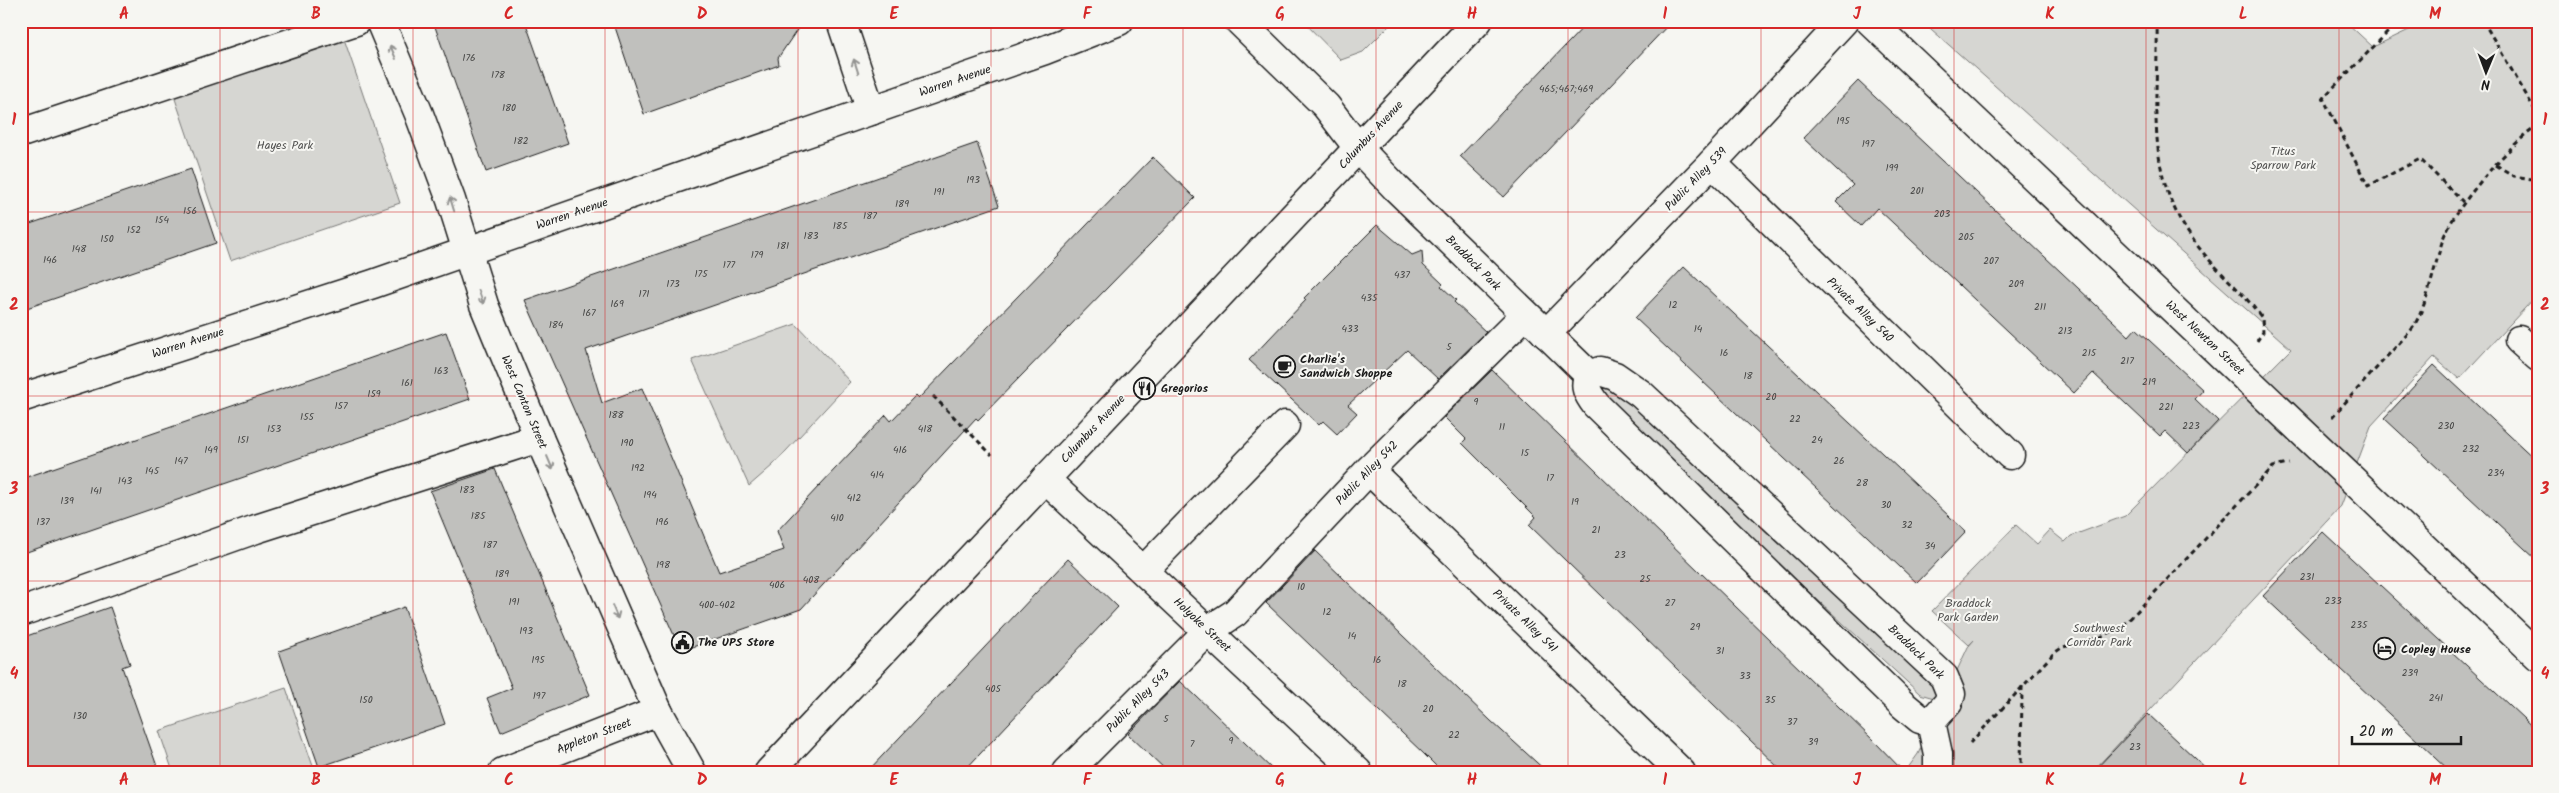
<svg xmlns="http://www.w3.org/2000/svg" width="2559" height="793" viewBox="0 0 2559 793" font-family="Kalam,sans-serif">
  <rect width="100%" height="100%" fill="#f6f6f2"/>
  <filter id="ink" filterUnits="userSpaceOnUse"><feTurbulence type="fractalNoise" baseFrequency=".02" numOctaves="2"/><feDisplacementMap in="SourceGraphic" scale="10" xChannelSelector="R" yChannelSelector="G"/><feConvolveMatrix kernelMatrix="1 2 1 2 8 2 1 2 1" color-interpolation-filters="sRGB"/></filter>
  <g filter="url(#ink)">
    <g fill="#d6d6d2" stroke="#797977">
      <polygon points="1303,21 1394,21 1363,52 1341,60"/>
      <polygon points="1922,21 2345,21 2373,47 2428,21 2538,21 2538,294 2459,379 2434,357 2371,426 2341,506 2092,772 1905,772 1918,754 1968,647 1974,640 1969,645 1932,611 2016,525 2037,544 2050,530 2065,542 2071,536 2125,516 2291,349"/>
      <polygon points="341,30 400,203 230,261 171,87"/>
      <polygon points="796,324 850,382 773,465 749,486 692,360"/>
      <polygon points="1605,385 1640,405 1940,690 1934,698 1920,694 1622,420 1601,388"/>
      <polygon points="286,688 315,772 173,772 159,731"/>
    </g>
    <g fill="#c0c0bd" stroke="#1c1c1c">
      <polygon points="433,21 525,21 568,143 486,172"/>
      <polygon points="613,21 803,21 778,58 779,65 644,114"/>
      <polygon points="1589,21 1672,21 1504,197 1460,156"/>
      <polygon points="1858,81 2129,336 2136,328 2203,390 2195,399 2218,421 2188,453 2165,431 2160,436 2093,373 2074,393 1877,208 1861,226 1836,202 1853,185 1803,138"/>
      <polygon points="977,143 999,206 586,350 602,403 642,388 719,572 784,550 777,531 819,486 886,415 891,421 915,396 918,399 1153,157 1195,198 978,420 976,418 801,609 681,651 525,300"/>
      <polygon points="191,169 216,243 21,310 21,227"/>
      <polygon points="1377,225 1412,255 1422,251 1423,265 1443,284 1441,286 1456,300 1454,302 1486,332 1438,379 1407,350 1348,405 1357,413 1337,434 1323,421 1319,425 1249,360 1306,300 1304,298"/>
      <polygon points="1684,267 1966,532 1917,583 1635,318"/>
      <polygon points="446,332 470,399 21,554 21,479"/>
      <polygon points="2434,365 2538,462 2538,561 2384,418"/>
      <polygon points="1492,370 1874,741 1904,772 1783,772 1678,670 1529,525 1536,517 1462,443 1466,439 1444,417"/>
      <polygon points="495,469 590,695 501,732 487,698 512,688 430,491"/>
      <polygon points="2323,532 2538,732 2538,772 2451,772 2263,596"/>
      <polygon points="1315,551 1491,721 1547,772 1442,772 1424,754 1266,603"/>
      <polygon points="1068,559 1118,607 963,772 867,772"/>
      <polygon points="110,607 130,664 122,667 159,772 21,772 21,638"/>
      <polygon points="404,607 445,724 319,767 279,651"/>
      <polygon points="1180,681 1213,712 1275,772 1168,772 1128,734"/>
      <polygon points="2148,714 2210,772 2093,772"/>
    </g>
    <g fill="none" stroke-linecap="round" stroke-linejoin="round">
      <defs>
        <g id="minor">
          <polyline points="380,21 419,114 451,200 484,305 539,438 658,711 692,772"/>
          <polyline points="841,21 871,111"/>
          <polyline points="1239,21 1326,106 1359,149 1396,188 1589,375"/>
          <polyline points="21,133 356,21"/>
          <polyline points="1712,163 2010,455"/>
          <polyline points="1546,334 1712,163 1844,21"/>
          <polyline points="2519,340 2538,357"/>
          <path d="M1600,371L1615,376L1641,394L1944,677L1951,694L1948,703L1931,722L1920,719L1902,704L1596,405C1588,394 1583,387 1589,375Z"/>
          <polyline points="21,398 373,284 1045,50 1119,21"/>
          <polyline points="1369,470 1681,772"/>
          <polyline points="1045,479 1358,772"/>
          <polyline points="1144,570 1285,425"/>
          <polyline points="21,612 256,529 539,438"/>
          <polyline points="1931,722 1938,754 1938,772"/>
          <polyline points="503,772 658,711"/>
          <polyline points="1067,772 1209,630 1235,613 1369,470 1525,315"/>
        </g>
        <g id="major">
          <polyline points="1870,21 2538,656"/>
          <polyline points="769,772 1478,21"/>
        </g>
      </defs>
      <use href="#minor" stroke="#1c1c1c" stroke-width="31"/>
      <use href="#major" stroke="#1c1c1c" stroke-width="31"/>
      <g stroke="#1c1c1c" stroke-width="3" stroke-dasharray="5 4" stroke-linecap="butt">
        <path d="M2157,21C2159,101 2142,171 2194,241C2214,269 2242,290 2262,318L2263,332L2257,341"/>
        <polyline points="2483,21 2538,115"/>
        <polyline points="2394,26 2323,98 2368,186 2420,159 2463,202"/>
        <polyline points="2496,165 2514,176 2538,180"/>
        <polyline points="933,396 992,455"/>
        <path d="M2332,417L2412,329C2429,302 2433,270 2443,239C2454,208 2510,143 2538,126"/>
        <polyline points="1970,743 2054,653 2063,647 2099,638 2126,623 2273,467 2289,464"/>
        <polyline points="2021,772 2022,686"/>
      </g>
      <use href="#minor" stroke="#f6f6f2" stroke-width="28"/>
      <use href="#major" stroke="#f6f6f2" stroke-width="28"/>
    </g>
    <defs><path id="oneway-shaft" d="M-6 0H5M1.5-3L5.5 0L1.5 3" fill="none" stroke-width="1.6" stroke-linecap="round" stroke-linejoin="round" transform="scale(1.25)"/></defs>
    <g stroke="#949492">
      <use href="#oneway-shaft" transform="translate(393 52) rotate(-113)"/>
      <use href="#oneway-shaft" transform="translate(856 66) rotate(-108)"/>
      <use href="#oneway-shaft" transform="translate(452 204) rotate(-107)"/>
      <use href="#oneway-shaft" transform="translate(481 297) rotate(71)"/>
      <use href="#oneway-shaft" transform="translate(550 463) rotate(67)"/>
      <use href="#oneway-shaft" transform="translate(615 612) rotate(67)"/>
    </g>
  </g>
  <path fill="none" stroke="#d62828" stroke-width="1" stroke-opacity="0.55" d="M220,21V772M413,21V772M605,21V772M798,21V772M991,21V772M1183,21V772M1376,21V772M1568,21V772M1761,21V772M1954,21V772M2146,21V772M2339,21V772M21,212H2538M21,396H2538M21,581H2538"/>
  <defs>
    <symbol id="cafe-ring" viewBox="-11 -11 22 22"><circle r="9.5" fill="#f6f6f2" stroke="#1c1c1c" stroke-width="1.5"/><path d="M-5.5-4.5H6V0H3Q3 3.5 0 3.5H-2.5Q-5.5 3.5-5.5 0ZM3-3.2v2h1.7v-2ZM-6 4.5H4V6H-6Z" fill="#1c1c1c"/></symbol>
    <symbol id="restaurant-ring" viewBox="-11 -11 22 22"><circle r="9.5" fill="#f6f6f2" stroke="#1c1c1c" stroke-width="1.5"/><path d="M-5-6h1v4h1v-4h1v4h1v-4h1v5L-1.5 .5V6h-2V.5L-5-1ZM5-6V6H3V1.5H1.5Q1.5-4 5-6Z" fill="#1c1c1c"/></symbol>
    <symbol id="civic-ring" viewBox="-11 -11 22 22"><circle r="9.5" fill="#f6f6f2" stroke="#1c1c1c" stroke-width="1.5"/><path d="M-.6-6.5H3V-4.5H.6V-3L4-1V1h2V6H-6V1h2V-1L-.6-3ZM-1.2 2.5V6h2.4V2.5Z" fill="#1c1c1c"/></symbol>
    <symbol id="hotel-ring" viewBox="-11 -11 22 22"><circle r="9.5" fill="#f6f6f2" stroke="#1c1c1c" stroke-width="1.5"/><path d="M-6-4.5h1.5V1H6V5H4.5V3h-9V5H-6ZM-4 0a1.8 1.8 0 1 1 3.6 0ZM.5 0V-2.5h3Q6-2.5 6 0Z" fill="#1c1c1c"/></symbol>
  </defs>
  <g fill-rule="evenodd">
    <use href="#cafe-ring" x="1272" y="354" width="25" height="25"/>
    <use href="#restaurant-ring" x="1132" y="376" width="25" height="25"/>
    <use href="#civic-ring" x="670" y="630" width="25" height="25"/>
    <use href="#hotel-ring" x="2372" y="636" width="25" height="25"/>
  </g>
  <g text-anchor="middle" dominant-baseline="central" stroke-width="4" stroke-linejoin="round" paint-order="stroke">
    <g font-size="10" fill="#454544">
      <text x="469" y="58">176</text>
      <text x="498" y="75">178</text>
      <text x="1566" y="89">465;467;469</text>
      <text x="509" y="108">180</text>
      <text x="1843" y="121">195</text>
      <text x="521" y="141">182</text>
      <text x="1868" y="144">197</text>
      <text x="1892" y="168">199</text>
      <text x="973" y="180">193</text>
      <text x="1917" y="191">201</text>
      <text x="939" y="192">191</text>
      <text x="902" y="204">189</text>
      <text x="190" y="211">156</text>
      <text x="1942" y="214">203</text>
      <text x="870" y="216">187</text>
      <text x="162" y="220">154</text>
      <text x="840" y="226">185</text>
      <text x="134" y="230">152</text>
      <text x="811" y="236">183</text>
      <text x="1966" y="237">205</text>
      <text x="107" y="239">150</text>
      <text x="783" y="246">181</text>
      <text x="79" y="249">148</text>
      <text x="757" y="255">179</text>
      <text x="50" y="260">146</text>
      <text x="1991" y="261">207</text>
      <text x="729" y="265">177</text>
      <text x="701" y="274">175</text>
      <text x="1402" y="275">437</text>
      <text x="673" y="284">173</text>
      <text x="2016" y="284">209</text>
      <text x="644" y="294">171</text>
      <text x="1369" y="298">435</text>
      <text x="617" y="304">169</text>
      <text x="1673" y="305">12</text>
      <text x="2040" y="307">211</text>
      <text x="589" y="313">167</text>
      <text x="556" y="325">184</text>
      <text x="1350" y="329">433</text>
      <text x="1698" y="329">14</text>
      <text x="2065" y="331">213</text>
      <text x="1449" y="347">5</text>
      <text x="1724" y="353">16</text>
      <text x="2089" y="353">215</text>
      <text x="2127" y="361">217</text>
      <text x="441" y="371">163</text>
      <text x="1748" y="376">18</text>
      <text x="2149" y="382">219</text>
      <text x="407" y="383">161</text>
      <text x="374" y="394">159</text>
      <text x="1771" y="397">20</text>
      <text x="1476" y="402">9</text>
      <text x="341" y="406">157</text>
      <text x="2166" y="407">221</text>
      <text x="616" y="415">188</text>
      <text x="307" y="417">155</text>
      <text x="1795" y="419">22</text>
      <text x="2191" y="426">223</text>
      <text x="2446" y="426">230</text>
      <text x="1502" y="427">11</text>
      <text x="274" y="429">153</text>
      <text x="925" y="429">418</text>
      <text x="243" y="440">151</text>
      <text x="1817" y="440">24</text>
      <text x="627" y="443">190</text>
      <text x="2471" y="449">232</text>
      <text x="211" y="450">149</text>
      <text x="900" y="450">416</text>
      <text x="1525" y="453">15</text>
      <text x="181" y="461">147</text>
      <text x="1839" y="461">26</text>
      <text x="638" y="468">192</text>
      <text x="152" y="471">145</text>
      <text x="2496" y="473">234</text>
      <text x="877" y="475">414</text>
      <text x="1550" y="478">17</text>
      <text x="125" y="481">143</text>
      <text x="1862" y="483">28</text>
      <text x="467" y="490">183</text>
      <text x="96" y="491">141</text>
      <text x="650" y="495">194</text>
      <text x="854" y="498">412</text>
      <text x="67" y="501">139</text>
      <text x="1575" y="502">19</text>
      <text x="1886" y="505">30</text>
      <text x="478" y="516">185</text>
      <text x="837" y="518">410</text>
      <text x="43" y="522">137</text>
      <text x="662" y="522">196</text>
      <text x="1907" y="525">32</text>
      <text x="1596" y="530">21</text>
      <text x="490" y="545">187</text>
      <text x="1930" y="546">34</text>
      <text x="1620" y="555">23</text>
      <text x="663" y="565">198</text>
      <text x="502" y="574">189</text>
      <text x="2307" y="577">231</text>
      <text x="1645" y="579">25</text>
      <text x="811" y="580">408</text>
      <text x="777" y="585">406</text>
      <text x="1301" y="587">10</text>
      <text x="2333" y="601">233</text>
      <text x="514" y="602">191</text>
      <text x="1670" y="603">27</text>
      <text x="717" y="605">400-402</text>
      <text x="1327" y="612">12</text>
      <text x="2359" y="625">235</text>
      <text x="1695" y="627">29</text>
      <text x="526" y="631">193</text>
      <text x="1352" y="636">14</text>
      <text x="1720" y="651">31</text>
      <text x="538" y="660">195</text>
      <text x="1377" y="660">16</text>
      <text x="2410" y="673">239</text>
      <text x="1745" y="676">33</text>
      <text x="1402" y="684">18</text>
      <text x="993" y="689">405</text>
      <text x="539" y="696">197</text>
      <text x="2436" y="698">241</text>
      <text x="366" y="700">150</text>
      <text x="1770" y="700">35</text>
      <text x="1428" y="709">20</text>
      <text x="80" y="716">130</text>
      <text x="1166" y="719">5</text>
      <text x="1792" y="722">37</text>
      <text x="1454" y="735">22</text>
      <text x="1231" y="741">9</text>
      <text x="1813" y="742">39</text>
      <text x="1192" y="744">7</text>
      <text x="2135" y="747">23</text>
    </g>
    <g font-size="12" fill="#1c1c1c" stroke="#f6f6f2">
      <text transform="translate(955 81) rotate(-19)">Warren Avenue</text>
      <text transform="translate(1371 135) rotate(-47)">Columbus Avenue</text>
      <text transform="translate(1696 179) rotate(-46)">Public Alley 539</text>
      <text transform="translate(572 214) rotate(-19)">Warren Avenue</text>
      <text transform="translate(1473 263) rotate(45)">Braddock Park</text>
      <text transform="translate(1860 310) rotate(44)">Private Alley 540</text>
      <text transform="translate(2205 338) rotate(43)">West Newton Street</text>
      <text transform="translate(188 343) rotate(-18)">Warren Avenue</text>
      <text transform="translate(524 402) rotate(67)">West Canton Street</text>
      <text transform="translate(1093 429) rotate(-47)">Columbus Avenue</text>
      <text transform="translate(1367 473) rotate(-46)">Public Alley 542</text>
      <text transform="translate(1525 621) rotate(44)">Private Alley 541</text>
      <text transform="translate(1202 625) rotate(43)">Holyoke Street</text>
      <text transform="translate(1916 652) rotate(44)">Braddock Park</text>
      <text transform="translate(1138 701) rotate(-45)">Public Alley 543</text>
      <text transform="translate(594 736) rotate(-21)">Appleton Street</text>
    </g>
    <g font-size="12" fill="#545453" stroke="#f6f6f2">
      <text x="285" y="145">Hayes Park</text>
      <text x="2283" y="151">Titus<tspan x="2283" dy="14">Sparrow Park</tspan></text>
      <text x="1968" y="603">Braddock<tspan x="1968" dy="14">Park Garden</tspan></text>
      <text x="2099" y="628">Southwest<tspan x="2099" dy="14">Corridor Park</tspan></text>
    </g>
    <g font-size="12" font-weight="bold" fill="#1c1c1c" stroke="#f6f6f2" text-anchor="start">
      <text x="1300" y="359">Charlie's<tspan x="1300" dy="14">Sandwich Shoppe</tspan></text>
      <text x="1161" y="388">Gregorios</text>
      <text x="698" y="642">The UPS Store</text>
      <text x="2401" y="649">Copley House</text>
    </g>
  </g>
  <rect width="2559" height="793" fill="none" stroke="#f6f6f2" stroke-width="55"/>
  <g transform="translate(2486 72) rotate(181)" stroke="#f6f6f2" stroke-width="4" paint-order="stroke">
  <path d="M0-4L9 19L0 12L-9 19Z" fill="#1c1c1c"/>
  <text y="-8" font-size="14" font-weight="bold" text-anchor="middle" fill="#1c1c1c">N</text>
  </g>
  <path d="M2352 736v8h109v-8" fill="none" stroke="#1c1c1c" stroke-width="2.5"/>
  <text x="2359" y="736" font-size="15" fill="#1c1c1c" stroke="#f6f6f2" stroke-width="4" paint-order="stroke">20 m</text>
  <rect x="28" y="28" width="2504" height="738" fill="none" stroke="#d62828" stroke-width="2"/>
  <g font-size="16" text-anchor="middle" font-weight="bold" fill="#d62828">
    <text x="124" y="19">A</text>
    <text x="316" y="19">B</text>
    <text x="509" y="19">C</text>
    <text x="702" y="19">D</text>
    <text x="894" y="19">E</text>
    <text x="1087" y="19">F</text>
    <text x="1280" y="19">G</text>
    <text x="1472" y="19">H</text>
    <text x="1665" y="19">I</text>
    <text x="1857" y="19">J</text>
    <text x="2050" y="19">K</text>
    <text x="2243" y="19">L</text>
    <text x="2435" y="19">M</text>
    <text x="14" y="125">1</text>
    <text x="2545" y="125">1</text>
    <text x="14" y="310">2</text>
    <text x="2545" y="310">2</text>
    <text x="14" y="494">3</text>
    <text x="2545" y="494">3</text>
    <text x="14" y="679">4</text>
    <text x="2545" y="679">4</text>
    <text x="124" y="785">A</text>
    <text x="316" y="785">B</text>
    <text x="509" y="785">C</text>
    <text x="702" y="785">D</text>
    <text x="894" y="785">E</text>
    <text x="1087" y="785">F</text>
    <text x="1280" y="785">G</text>
    <text x="1472" y="785">H</text>
    <text x="1665" y="785">I</text>
    <text x="1857" y="785">J</text>
    <text x="2050" y="785">K</text>
    <text x="2243" y="785">L</text>
    <text x="2435" y="785">M</text>
  </g>
</svg>
